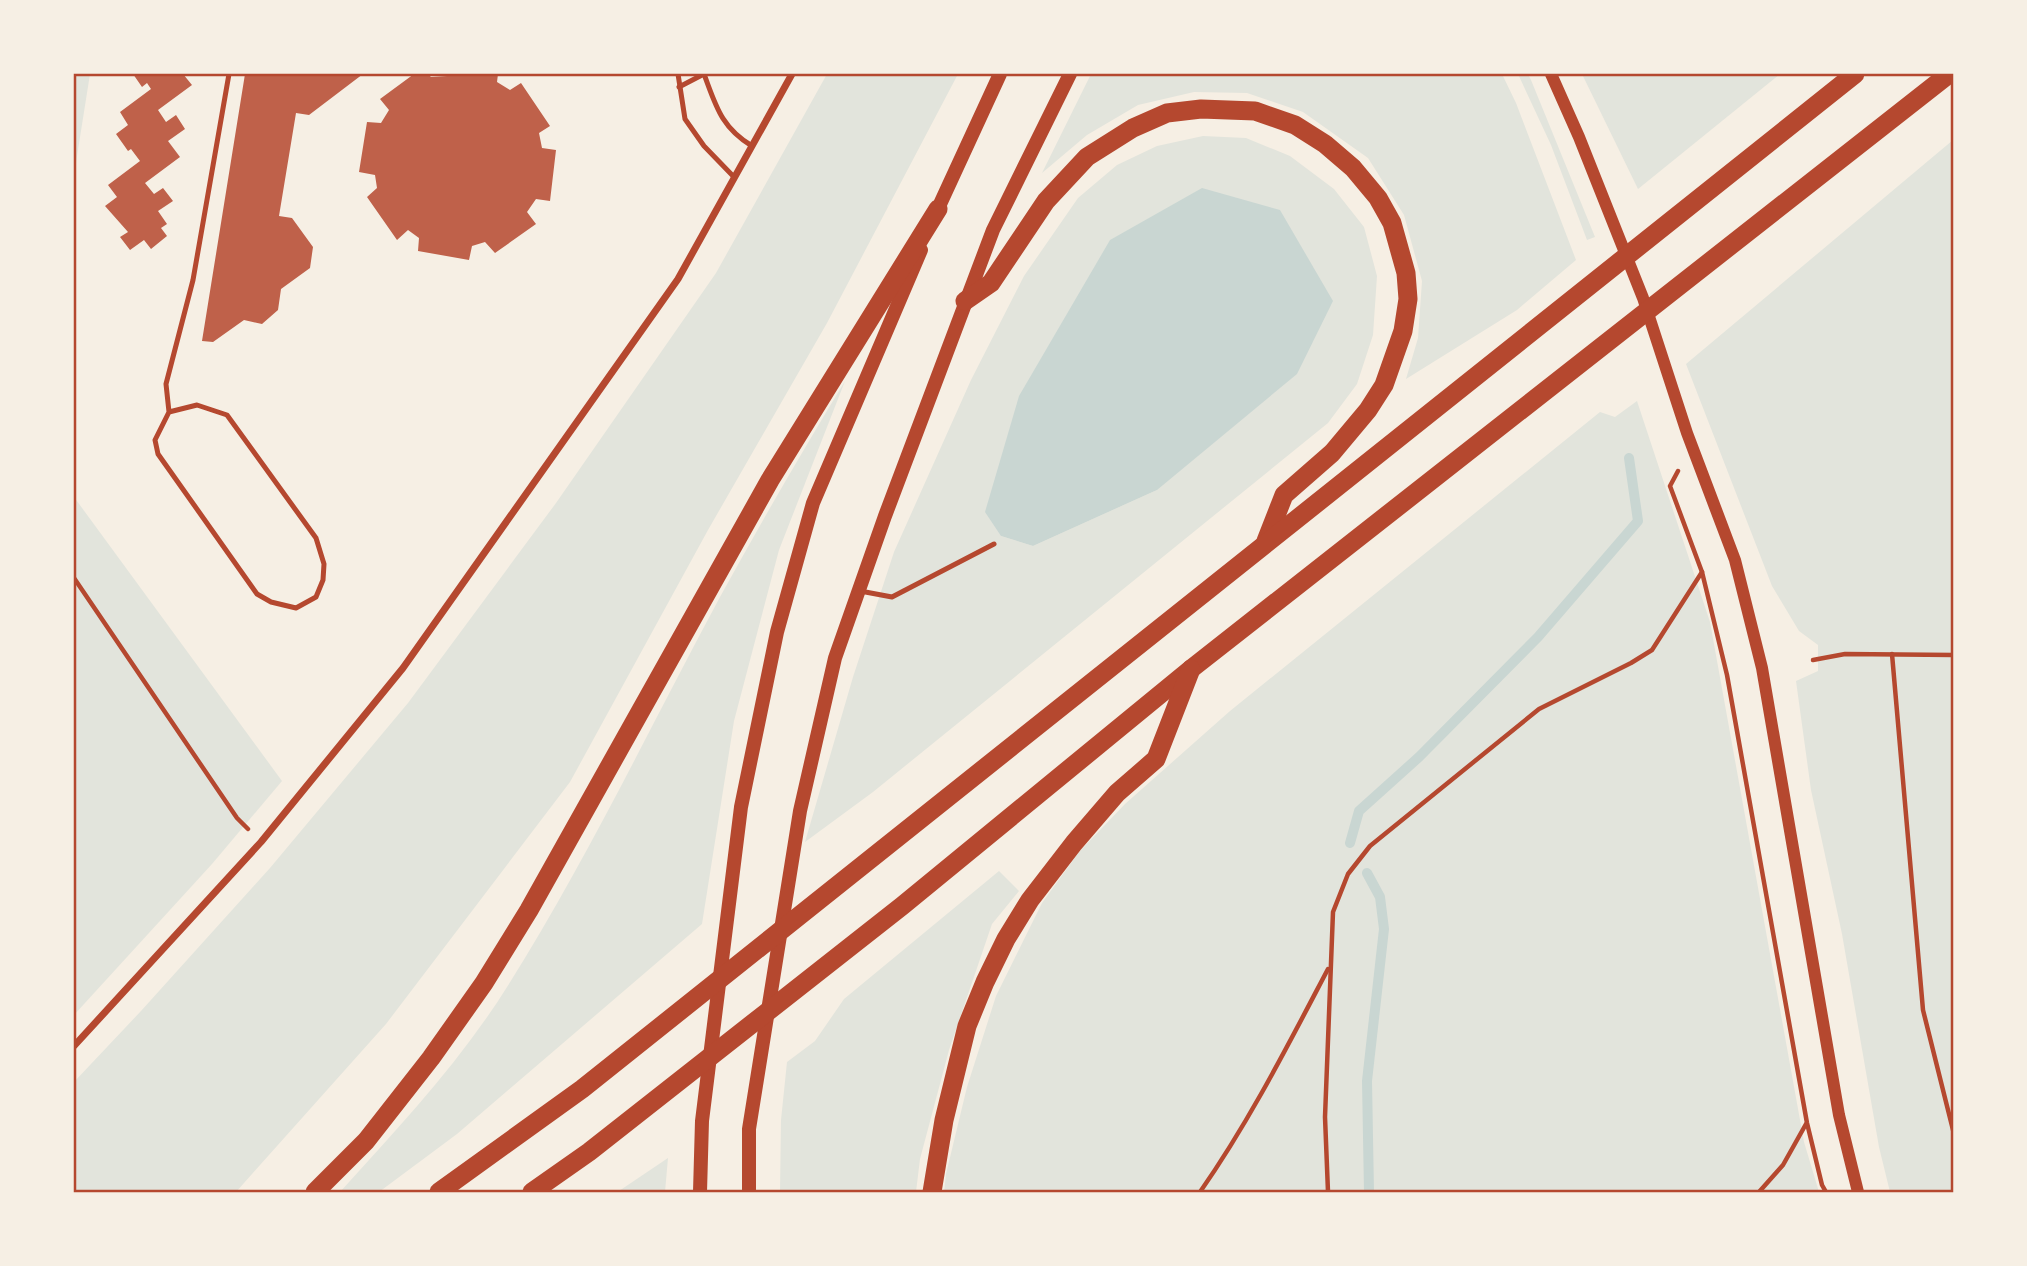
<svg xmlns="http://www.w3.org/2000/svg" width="2027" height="1266" viewBox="0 0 2027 1266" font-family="Helvetica,sans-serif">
  <rect width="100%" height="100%" fill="#f6efe4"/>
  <g fill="#e2e4dc" fill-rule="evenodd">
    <polygon points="74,74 90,74 74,175"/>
    <polygon points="827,74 958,74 827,323 708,530 570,782 386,1024 236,1192 74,1192 74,1082 141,1011 270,868 408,703 556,503 716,273"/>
    <polygon points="1091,74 1502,74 1516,103 1576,260 1517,310 1406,379 1418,338 1422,281 1404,215 1368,158 1303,112 1247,93 1194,92 1138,105 1087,135 1042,173"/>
    <polygon points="1518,74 1528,74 1531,80 1595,237 1587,240 1551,145"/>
    <polygon points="1582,74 1780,74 1638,189"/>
    <path d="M1203,136L1246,138L1290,156L1334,189L1364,227L1377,276L1373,335L1357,384L1328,423L873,792L805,842L853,677L894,552L971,380L1024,276L1078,198L1117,165L1157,146ZM1157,490L1033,546L1001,536Z"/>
    <polygon points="1953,140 1953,1192 1890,1192 1879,1147 1842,934 1811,790 1796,681 1818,671 1818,645 1799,631 1772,586 1686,364"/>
    <path d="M845,381L779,550L734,721L702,924L457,1134L379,1192H340C399,1127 460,1062 507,987C586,862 650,727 720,597C760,524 802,452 845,381Z"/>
    <polygon points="1637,401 1710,622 1804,1142 1819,1192 944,1192 946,1174 967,1087 996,996 1042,903 1079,852 1125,804 1230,711 1600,412 1615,417"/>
    <polygon points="74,497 282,781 212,864 74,1015"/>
    <polygon points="999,871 1019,891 992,924 949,1050 920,1159 916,1192 780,1192 781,1120 787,1062 815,1041 844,999"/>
    <polygon points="668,1158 665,1192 619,1192 619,1191"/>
  </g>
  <polygon fill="#c9d6d2" points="1202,188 1280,210 1333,301 1297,374 1157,490 1033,546 1001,536 985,512 1019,396 1110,240"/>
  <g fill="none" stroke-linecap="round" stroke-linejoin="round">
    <g stroke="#c9d6d2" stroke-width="10">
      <polyline points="1350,843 1359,811 1419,757 1538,637 1638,521 1629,458"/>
      <polyline points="1367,873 1380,897 1384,929 1367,1081 1369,1192"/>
    </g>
  </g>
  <g fill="#bf614a">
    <polygon points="133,74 183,74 192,85 158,110 166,122 176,115 185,129 168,141 180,157 145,183 154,194 163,188 173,201 158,211 167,224 161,228 167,236 151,249 144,240 130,250 120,237 128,232 105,206 117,197 108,185 140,161 131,149 128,151 116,134 128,125 120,112 151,89 147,83 142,87"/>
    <polygon points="245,74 363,74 309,115 296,113 279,216 292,218 313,247 310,268 281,289 278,310 262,324 244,320 213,342 202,341"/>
    <polygon points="414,74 428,74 431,77 447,76 447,74 498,74 497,82 510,90 521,83 550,126 539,133 542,148 556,150 550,201 536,199 527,212 536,224 495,253 485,242 472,246 469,260 418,251 419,238 408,230 397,240 367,197 377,188 375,175 359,172 367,122 381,123 389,110 380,99"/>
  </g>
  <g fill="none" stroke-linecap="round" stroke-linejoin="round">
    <g stroke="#b5482f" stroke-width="4.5">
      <polyline points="1678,471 1670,486 1702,572 1727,675 1807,1123 1822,1185 1826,1192"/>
      <polyline points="74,578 237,818 248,829"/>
      <polyline points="1892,654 1923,1010 1954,1134"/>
      <polyline points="1813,660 1845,654 1954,655"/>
      <path d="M1200,1192C1249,1122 1288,1045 1328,969"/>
      <polyline points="1328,1192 1325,1117 1333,912 1348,874 1370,846 1539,709 1631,663 1652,650 1702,572"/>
      <polyline points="1759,1192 1783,1165 1806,1124"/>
    </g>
    <g stroke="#b5482f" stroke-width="5">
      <polyline points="678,74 685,119 704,146 734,177"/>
      <path d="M704,74C716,106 721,127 752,146"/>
      <polyline points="679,87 704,74"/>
      <polyline points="169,412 197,405 227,415 316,538 324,564 323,580 316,597 296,608 271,602 257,594 158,454 155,440 169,412 166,384 193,280 229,74"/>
      <polyline points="860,591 892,597 994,544"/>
    </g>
    <polyline stroke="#b5482f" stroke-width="7" points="74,1046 261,842 403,668 678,279 792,74"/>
    <polyline stroke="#b5482f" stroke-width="12" points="1551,74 1579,137 1643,298 1687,433 1735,560 1762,668 1839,1115 1858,1192"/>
    <g stroke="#b5482f" stroke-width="14">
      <polyline points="935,215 1000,74"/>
      <polyline points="700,1192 702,1121 741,807 777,632 813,503 921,250"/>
      <polyline points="749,1192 749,1129 800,811 835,658 885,516 993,230 1070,74"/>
    </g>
    <g stroke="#b5482f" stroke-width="19">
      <polyline points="965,301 991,283 1046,201 1087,157 1133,128 1167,113 1201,109 1255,111 1295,125 1325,144 1353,168 1378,198 1392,223 1406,273 1408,299 1403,331 1384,385 1368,410 1332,453 1284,495 1266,541"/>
      <polyline points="315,1192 366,1141 431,1058 484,983 529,910 770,480 938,209"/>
      <polyline points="439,1192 582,1089 1855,74"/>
      <polyline points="532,1192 589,1152 902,906 1191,669 1949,74"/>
      <polyline points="932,1192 944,1120 967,1026 985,982 1006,939 1030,900 1074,843 1117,793 1156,759 1191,669"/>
    </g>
  </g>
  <rect width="2027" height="1266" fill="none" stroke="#f6efe4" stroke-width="150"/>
  <rect x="75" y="75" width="1877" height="1116" fill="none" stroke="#b5482f" stroke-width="2.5"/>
</svg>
